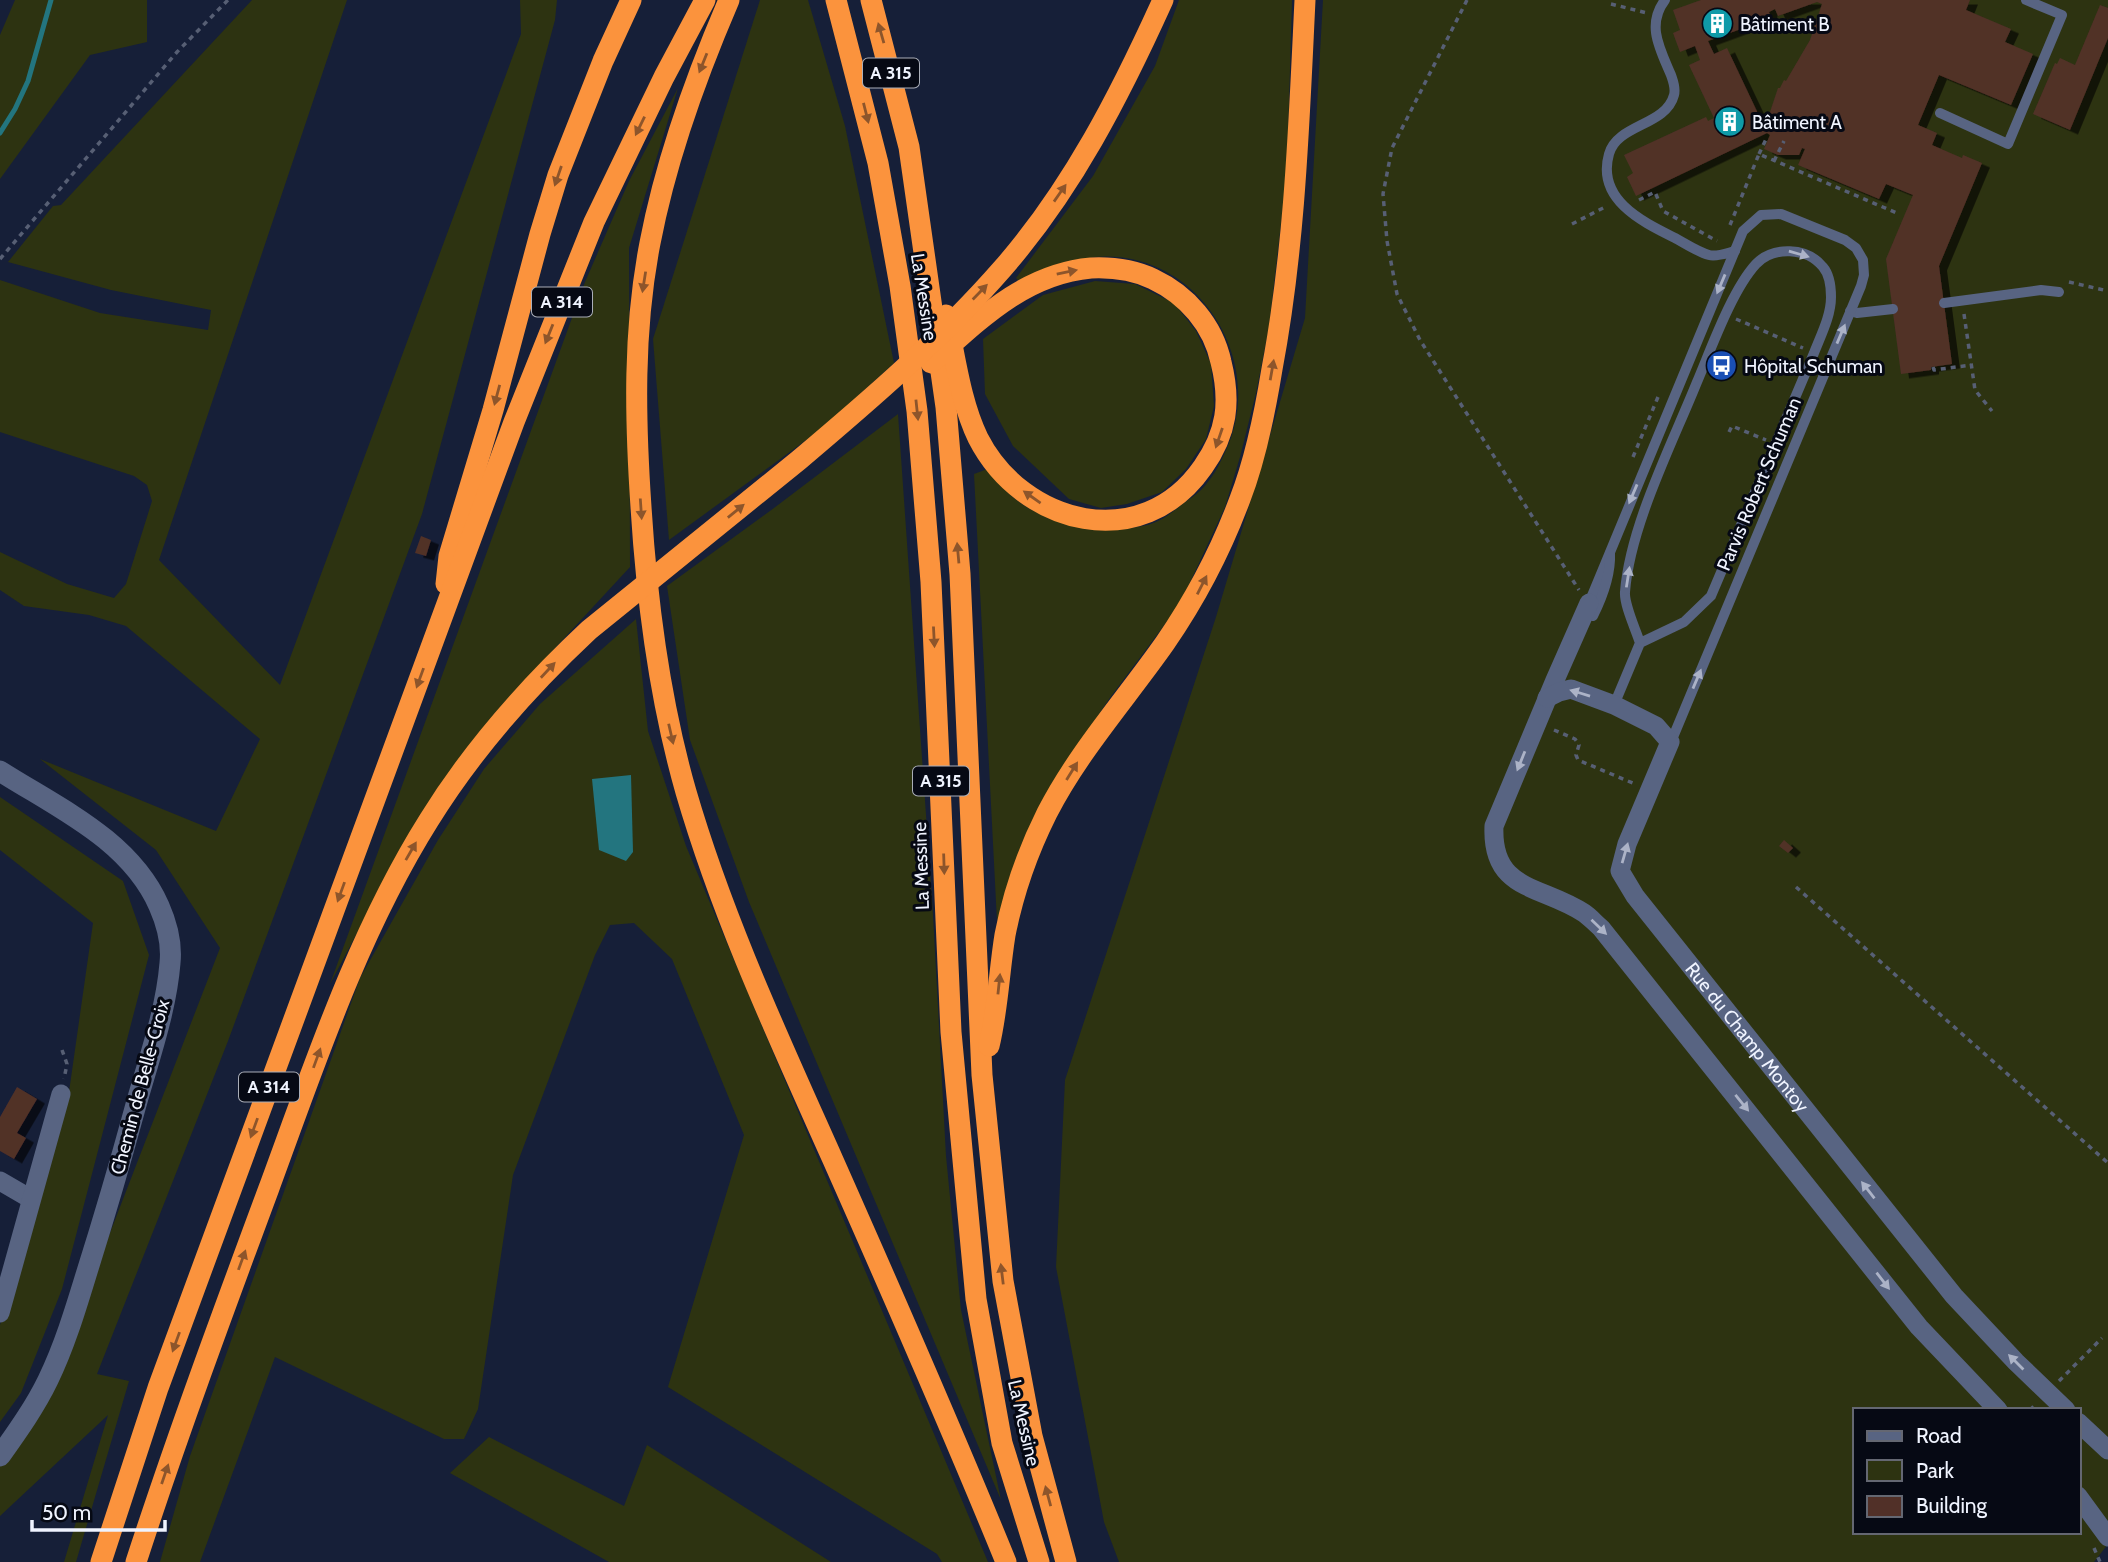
<svg xmlns="http://www.w3.org/2000/svg" width="2108" height="1562" viewBox="0 0 2108 1562" font-family="Cabin,sans-serif">
  <defs>
    <filter id="shadow"><feDropShadow dx="8" dy="4.5" stdDeviation="0" flood-color="#0009"/></filter>
  </defs>
  <rect width="100%" height="100%" fill="#161f38"/>
  <g fill="#2d3311" fill-rule="evenodd">
    <polygon points="15,0 147,0 147,42 90,55 0,179 0,35"/>
    <polygon points="252,0 347,0 159,560 280,685 521,34 520,0 557,0 555,20 422,514 228,1041 97,1374 129,1381 76,1562 64,1562 108,1415 0,1516 0,1463 47,1396 220,948 156,850 40,759 216,831 260,739 126,626 89,615 24,606 0,590 0,552 67,584 114,598 126,584 152,501 147,485 134,476 0,432 0,280 100,313 208,330 211,310 111,290 8,262 53,206 61,205"/>
    <polygon points="760,0 808,0 845,126 894,363 824,427 669,540 653,339"/>
    <path d="M1179,0H1292L1287,172L1269,327L1256,393L1240,457L1225,507L1180,604L1109,699L1058,776L1024,844L997,921L974,474L990,468C997,478 1004,490 1013,497C1037,517 1066,525 1096,528C1113,530 1142,529 1158,521C1167,517 1176,509 1184,503C1189,499 1196,495 1201,490C1212,479 1220,464 1226,450C1268,359 1196,248 1095,257C1069,260 1044,273 1020,282L1016,278L1093,176L1155,66Z"/>
    <path d="M1323,0H2108V1544L2094,1562H1119L1104,1522L1056,1267L1065,1080L1216,617L1305,318ZM1854,1410H2078V1532H1854Z"/>
    <polygon points="678,88 629,248 630,567 494,714 418,818 330,984 585,282 629,181"/>
    <polygon points="1095,281 1135,284 1174,303 1196,331 1211,364 1214,406 1206,439 1186,469 1162,492 1127,504 1101,508 1069,499 1013,446 985,394 983,339 1043,295"/>
    <polygon points="898,414 933,915 946,1156 961,1310 1001,1500 749,902 690,740 667,586 774,508"/>
    <polygon points="636,619 648,731 686,846 988,1562 942,1562 937,1554 668,1387 744,1135 672,959 634,923 610,925 595,955 513,1175 478,1409 464,1439 444,1439 275,1357 200,1562 160,1562 190,1456 360,978 438,840 484,769 540,704"/>
    <polygon points="0,797 123,881 149,955 62,1289 21,1393 0,1422 0,1325 69,1092 93,923 0,850"/>
    <polygon points="489,1437 624,1506 647,1445 831,1562 609,1562 450,1473"/>
  </g>
  <polygon fill="#23757f" points="631,775 633,852 626,861 599,850 592,779"/>
  <g fill="none" stroke-linecap="round" stroke-linejoin="round">
    <polyline stroke="#23757f" stroke-width="5" points="0,133 15,109 28,81 51,0"/>
  </g>
  <g fill="#513028" fill-rule="evenodd" filter="url(#shadow)">
    <path d="M1701,0H1970L1966,10L2011,29L2005,42L2033,54L2011,105L1939,75L1918,125L1937,133L1932,145L1962,158L1963,155L1982,163L1939,266L1952,364L1931,367V370L1901,374L1886,259L1913,195L1886,184L1879,199L1798,165L1805,149L1802,148L1799,155H1778L1764,149L1770,135L1767,133L1636,196L1627,177L1633,173L1624,155L1706,117L1708,121L1714,118L1689,65L1700,60L1695,46L1680,52L1673,33L1680,30L1673,10ZM1817,2L1822,4L1810,40L1786,81L1784,80L1780,88H1778L1766,124L1762,122L1727,48L1714,54L1708,41L1771,18L1769,12L1775,9L1778,16Z"/>
    <polygon points="2100,5 2108,8 2108,38 2070,130 2033,114 2055,63 2057,64 2060,58 2075,65"/>
    <polygon points="421,536 431,540 426,556 415,553"/>
    <polygon points="1784,840 1793,848 1788,853 1779,846"/>
    <polygon points="17,1087 37,1099 17,1133 26,1138 14,1159 0,1151 0,1117"/>
  </g>
  <g fill="none" stroke-linecap="round" stroke-linejoin="round">
    <g stroke="#575f74" stroke-width="3.5" stroke-dasharray="5 5" stroke-linecap="butt">
      <polyline points="1467,0 1392,148 1383,194 1387,241 1397,294 1420,340 1579,590"/>
      <polyline points="1611,4 1647,13"/>
      <polyline points="1759,154 1767,137"/>
      <polyline points="1774,161 1784,141"/>
      <polyline points="1639,200 1655,192 1663,211 1717,241"/>
      <polyline points="1572,224 1607,206"/>
      <polyline points="1730,225 1759,154 1899,214"/>
      <polyline points="0,259 177,52 228,0"/>
      <polyline points="2069,282 2108,291"/>
      <polyline points="1964,314 1975,390 1992,411"/>
      <polyline points="1736,319 1803,348"/>
      <polyline points="1933,367 1934,370 1971,365"/>
      <polyline points="1729,432 1732,426 1766,440"/>
      <polyline points="1633,457 1658,397"/>
      <polyline points="1554,730 1575,739 1579,745 1576,755 1578,760 1635,784"/>
      <polyline points="1796,887 2108,1163"/>
      <polyline points="62,1050 67,1064 64,1079"/>
      <polyline points="2059,1381 2102,1338"/>
      <polyline points="2030,1410 2036,1404"/>
      <polyline points="2094,1548 2100,1562"/>
    </g>
    <g stroke="#586482" stroke-width="10">
      <path d="M1665,0C1646,25 1660,49 1671,75C1673,81 1676,88 1674,95C1666,126 1617,124 1609,154C1596,200 1643,222 1675,238C1686,244 1698,252 1709,255C1717,257 1727,253 1735,251"/>
      <polyline points="1940,113 2008,144 2062,15 2026,0"/>
      <polyline points="1944,303 2041,290 2059,292"/>
      <polyline points="1850,311 1857,313 1893,309"/>
      <polyline points="1589,603 1743,231 1761,215 1781,214 1845,240 1856,248 1863,260 1864,275 1861,286 1671,742"/>
      <path d="M1593,616C1603,596 1611,575 1610,553"/>
      <path d="M1614,705L1640,643L1684,622L1711,596L1814,353C1821,335 1831,316 1831,297C1831,287 1829,274 1823,267C1807,247 1773,246 1756,264C1732,290 1711,349 1697,382C1672,444 1630,526 1625,592C1624,605 1636,630 1640,643"/>
    </g>
    <g stroke="#586482" stroke-width="19">
      <path d="M1589,603L1555,680L1494,826C1491,892 1542,885 1584,913C1590,917 1595,923 1601,928L1919,1327L1998,1410"/>
      <path id="s1" d="M1547,698L1559,692L1571,689L1614,705L1656,726L1670,742L1627,844L1620,871L1635,896L1954,1296L2016,1362L2066,1410"/>
      <polyline points="0,1181 31,1199"/>
      <polyline points="0,1313 61,1094"/>
      <polyline points="2078,1422 2108,1450"/>
      <polyline points="2078,1496 2108,1537"/>
    </g>
    <path stroke="#586482" stroke-width="21" d="M0,771C58,808 130,840 159,906C167,924 172,944 170,963C166,1013 147,1064 134,1112C119,1167 103,1221 86,1275C75,1311 64,1347 48,1380C35,1407 17,1432 0,1456"/>
    <g stroke="#fb933d" stroke-width="21">
      <path d="M729,0C695,79 666,159 650,243C633,330 635,418 641,507C647,603 659,698 686,792C723,919 779,1039 833,1160C892,1293 951,1427 1006,1562"/>
      <polyline points="836,0 878,163 900,286 917,411 931,582 951,1032 976,1299 1002,1443 1039,1562"/>
      <polyline points="871,0 909,147 946,407 960,574 982,1075 1003,1281 1032,1436 1066,1562"/>
      <path d="M931,363C979,320 1024,274 1091,268C1113,267 1134,270 1153,279C1187,295 1213,325 1221,362C1231,402 1227,433 1203,467C1142,555 1023,526 978,438C960,401 955,355 946,315"/>
      <polyline points="446,584 449,556 493,410 540,234 558,175 603,61 631,0"/>
      <path d="M989,1046C998,1009 999,972 1005,935C1013,894 1028,851 1047,813C1079,751 1125,700 1165,643C1196,598 1221,550 1240,499C1256,458 1265,412 1272,369C1295,247 1299,123 1305,0"/>
      <polyline points="101,1562 158,1388 514,422 594,222 664,77 705,0"/>
      <path d="M136,1562C177,1436 223,1312 269,1188C315,1063 358,933 429,820C473,749 528,687 589,630C659,574 729,517 799,460C870,400 942,338 1003,268C1072,189 1120,95 1163,0"/>
    </g>
  </g>
  <defs><path id="oneway-solid" d="M-6-.8H1V-3.2L6.5 0L1 3.2V.8H-6Z" transform="scale(1.75)"/></defs>
  <g fill="#8d552b">
    <use href="#oneway-solid" transform="translate(881 33) rotate(-106)"/>
    <use href="#oneway-solid" transform="translate(703 63) rotate(112)"/>
    <use href="#oneway-solid" transform="translate(866 113) rotate(76)"/>
    <use href="#oneway-solid" transform="translate(640 126) rotate(116)"/>
    <use href="#oneway-solid" transform="translate(558 176) rotate(109)"/>
    <use href="#oneway-solid" transform="translate(1060 193) rotate(-55)"/>
    <use href="#oneway-solid" transform="translate(1067 272) rotate(-12)"/>
    <use href="#oneway-solid" transform="translate(644 282) rotate(99)"/>
    <use href="#oneway-solid" transform="translate(980 292) rotate(-46)"/>
    <use href="#oneway-solid" transform="translate(549 334) rotate(112)"/>
    <use href="#oneway-solid" transform="translate(1272 370) rotate(-80)"/>
    <use href="#oneway-solid" transform="translate(497 395) rotate(105)"/>
    <use href="#oneway-solid" transform="translate(917 410) rotate(84)"/>
    <use href="#oneway-solid" transform="translate(1219 438) rotate(109)"/>
    <use href="#oneway-solid" transform="translate(1032 497) rotate(-145)"/>
    <use href="#oneway-solid" transform="translate(641 509) rotate(86)"/>
    <use href="#oneway-solid" transform="translate(736 511) rotate(-39)"/>
    <use href="#oneway-solid" transform="translate(958 553) rotate(-95)"/>
    <use href="#oneway-solid" transform="translate(1202 585) rotate(-63)"/>
    <use href="#oneway-solid" transform="translate(934 637) rotate(87)"/>
    <use href="#oneway-solid" transform="translate(548 670) rotate(-47)"/>
    <use href="#oneway-solid" transform="translate(420 678) rotate(110)"/>
    <use href="#oneway-solid" transform="translate(671 734) rotate(77)"/>
    <use href="#oneway-solid" transform="translate(1072 771) rotate(-58)"/>
    <use href="#oneway-solid" transform="translate(411 851) rotate(-60)"/>
    <use href="#oneway-solid" transform="translate(944 864) rotate(88)"/>
    <use href="#oneway-solid" transform="translate(341 892) rotate(110)"/>
    <use href="#oneway-solid" transform="translate(999 984) rotate(-84)"/>
    <use href="#oneway-solid" transform="translate(317 1058) rotate(-70)"/>
    <use href="#oneway-solid" transform="translate(254 1128) rotate(110)"/>
    <use href="#oneway-solid" transform="translate(242 1260) rotate(-70)"/>
    <use href="#oneway-solid" transform="translate(1002 1274) rotate(-97)"/>
    <use href="#oneway-solid" transform="translate(176 1342) rotate(110)"/>
    <use href="#oneway-solid" transform="translate(165 1474) rotate(-71)"/>
    <use href="#oneway-solid" transform="translate(1048 1496) rotate(-105)"/>
  </g>
  <g fill="#acb3c7">
    <use href="#oneway-solid" transform="translate(1799 254) rotate(16)"/>
    <use href="#oneway-solid" transform="translate(1721 284) rotate(113)"/>
    <use href="#oneway-solid" transform="translate(1841 334) rotate(-67)"/>
    <use href="#oneway-solid" transform="translate(1633 494) rotate(113)"/>
    <use href="#oneway-solid" transform="translate(1628 577) rotate(-81)"/>
    <use href="#oneway-solid" transform="translate(1697 679) rotate(-67)"/>
    <use href="#oneway-solid" transform="translate(1580 693) rotate(-163)"/>
    <use href="#oneway-solid" transform="translate(1521 761) rotate(112)"/>
    <use href="#oneway-solid" transform="translate(1625 853) rotate(-74)"/>
    <use href="#oneway-solid" transform="translate(1599 927) rotate(44)"/>
    <use href="#oneway-solid" transform="translate(1742 1103) rotate(51)"/>
    <use href="#oneway-solid" transform="translate(1868 1190) rotate(-128)"/>
    <use href="#oneway-solid" transform="translate(1883 1281) rotate(52)"/>
    <use href="#oneway-solid" transform="translate(2016 1362) rotate(-135)"/>
  </g>
  <defs>
    <symbol id="building-disc" viewBox="-11 -11 22 22"><circle r="9.5" fill="#0f9aa8" stroke="#060914"/><path d="M-4-6H4V6H1V3H-1V6H-4ZM-2.5-4.3h1.7v1.8h-1.7ZM.8-4.3h1.7v1.8H.8ZM-2.5-1h1.7V.8h-1.7ZM.8-1h1.7V.8H.8Z" fill="#fff"/></symbol>
    <symbol id="bus-disc" viewBox="-11 -11 22 22"><circle r="9.5" fill="#1a4fb4" stroke="#060914"/><path d="M-5-6H5V4H4V6H2V4H-2V6H-4V4H-5ZM-3.5-4V0h7V-4ZM-3.5 1.2v1.5H-2V1.2ZM2 1.2v1.5H3.5V1.2Z" fill="#fff"/></symbol>
  </defs>
  <g fill-rule="evenodd">
    <use href="#building-disc" x="1700" y="6" width="35" height="35"/>
    <use href="#building-disc" x="1712" y="104" width="35" height="35"/>
    <use href="#bus-disc" x="1704" y="348" width="35" height="35"/>
  </g>
  <g text-anchor="middle" dominant-baseline="central" stroke-width="6" stroke-linejoin="round" paint-order="stroke">
    <g fill="#060914" stroke="#aaaeb8" stroke-width="2">
      <rect x="863" y="58.5" width="56" height="29" rx="5"/>
      <rect x="532" y="287.5" width="60" height="29" rx="5"/>
      <rect x="913" y="766.5" width="56" height="29" rx="5"/>
      <rect x="239" y="1072.5" width="60" height="29" rx="5"/>
    </g>
    <g font-size="18" font-weight="bold" fill="#f0f4ff">
      <text x="891" y="73">A 315</text>
      <text x="562" y="302">A 314</text>
      <text x="941" y="781">A 315</text>
      <text x="269" y="1087">A 314</text>
    </g>
    <g font-size="19" fill="#f0f4ff" stroke="#060914" text-anchor="start">
      <text x="1740" y="24">Bâtiment B</text>
      <text x="1752" y="122">Bâtiment A</text>
      <text x="1744" y="366">Hôpital Schuman</text>
    </g>
    <g font-size="19" fill="#f0f4ff" stroke="#060914">
      <text transform="translate(924 297) rotate(81)">La Messine</text>
      <text transform="translate(1759 484) rotate(-67)">Parvis Robert Schuman</text>
      <text transform="translate(921 866) rotate(-92)">La Messine</text>
      <text stroke="none"><textPath href="#s1" startOffset="488">Rue du Champ Montoy</textPath></text>
      <text transform="translate(140 1087) rotate(-75)">Chemin de Belle-Croix</text>
      <text transform="translate(1024 1423) rotate(77)">La Messine</text>
    </g>
  </g>
  <rect x="1853" y="1408" width="228" height="126" fill="#060914" stroke="#646772" stroke-width="2"/>
  <rect x="1867" y="1431" width="35" height="10" fill="#586482" stroke="#646772" stroke-width="2"/>
  <text x="1916" y="1443" font-size="21" fill="#f0f4ff">Road</text>
  <rect x="1867" y="1460" width="35" height="21" fill="#2d3311" stroke="#646772" stroke-width="2"/>
  <text x="1916" y="1478" font-size="21" fill="#f0f4ff">Park</text>
  <rect x="1867" y="1496" width="35" height="21" fill="#513028" stroke="#646772" stroke-width="2"/>
  <text x="1916" y="1513" font-size="21" fill="#f0f4ff">Building</text>
  <path d="M32 1520v10h133v-10" fill="none" stroke="#f0f4ff" stroke-width="3.5"/>
  <text x="42" y="1520" font-size="21" fill="#f0f4ff" stroke="#060914" stroke-width="5" paint-order="stroke">50 m</text>
</svg>
